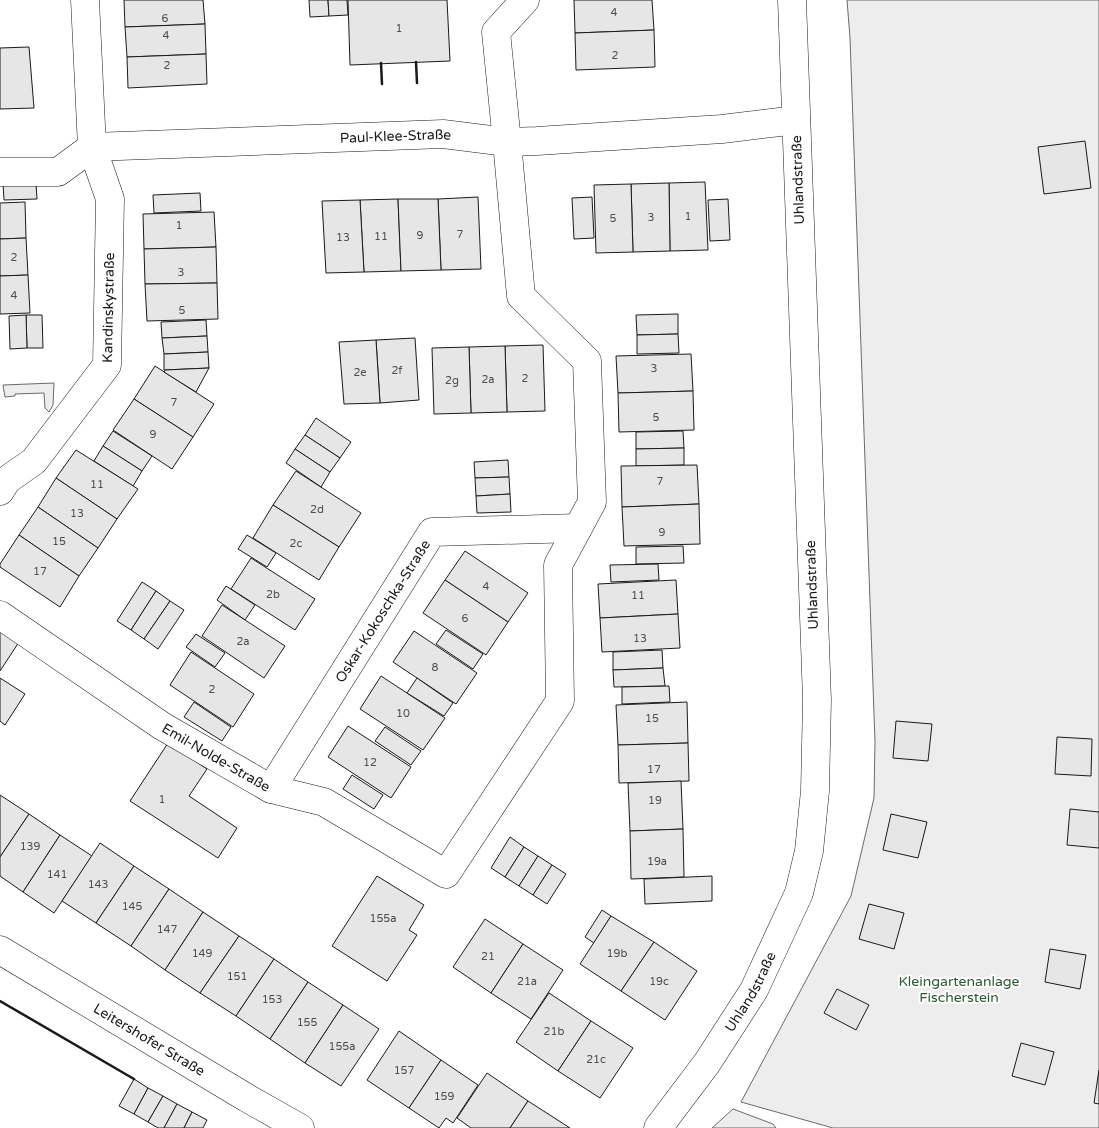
<svg xmlns="http://www.w3.org/2000/svg" width="1099" height="1128" viewBox="0 0 1099 1128" font-family="'Varela Round',sans-serif">
  <rect width="100%" height="100%" fill="#fff"/>
  <g fill="#ededed" stroke="#6a6a6a">
    <polygon points="847,0 1099,0 1099,1128 833,1128 741,1102 851,896 874,798 875,742 850,38"/>
    <polygon points="54,383 53,405 49,412 45,408 44,393 15,394 15,396 5,397 3,385"/>
    <polygon points="733,1109 773,1124 776,1128 712,1128"/>
  </g>
  <g fill="#e6e6e6" stroke="#1a1a1a">
    <polygon points="124,0 203,0 205,24 125,27"/>
    <polygon points="309,0 328,0 329,16 310,17"/>
    <polygon points="328,0 347,0 348,15 329,16"/>
    <polygon points="348,0 447,0 450,61 350,65"/>
    <polygon points="574,0 652,0 654,30 575,33"/>
    <polygon points="205,24 206,54 127,57 125,27"/>
    <polygon points="654,30 655,67 576,70 575,33"/>
    <polygon points="29,47 34,108 0,109 0,48"/>
    <polygon points="206,54 207,84 128,88 127,57"/>
    <polygon points="1085,141 1091,188 1044,194 1038,147"/>
    <polygon points="705,182 708,250 670,251 669,183"/>
    <polygon points="36,183 37,199 4,200 3,184"/>
    <polygon points="669,183 670,251 633,252 631,184"/>
    <polygon points="631,184 633,252 596,253 594,185"/>
    <polygon points="200,193 201,211 154,213 153,195"/>
    <polygon points="478,197 481,269 441,270 438,199"/>
    <polygon points="592,197 594,238 574,239 572,198"/>
    <polygon points="398,199 401,271 364,272 360,200"/>
    <polygon points="398,199 438,199 441,270 401,271"/>
    <polygon points="728,199 730,240 710,241 708,200"/>
    <polygon points="360,200 364,272 326,273 322,201"/>
    <polygon points="25,202 26,238 0,239 0,203"/>
    <polygon points="214,212 216,247 144,249 143,214"/>
    <polygon points="26,238 28,275 0,276 0,239"/>
    <polygon points="216,247 217,283 145,284 144,249"/>
    <polygon points="28,275 30,313 0,314 0,276"/>
    <polygon points="217,283 218,319 147,321 145,284"/>
    <polygon points="678,314 678,334 637,335 636,315"/>
    <polygon points="26,315 42,315 43,348 27,348"/>
    <polygon points="26,315 27,348 10,349 9,316"/>
    <polygon points="206,320 207,336 162,338 161,322"/>
    <polygon points="678,334 679,353 637,354 637,335"/>
    <polygon points="207,336 208,352 164,354 162,338"/>
    <polygon points="415,338 419,400 380,403 376,340"/>
    <polygon points="376,340 380,403 344,404 339,342"/>
    <polygon points="543,345 545,411 507,412 505,346"/>
    <polygon points="505,346 507,412 471,413 469,347"/>
    <polygon points="469,347 471,413 434,414 432,348"/>
    <polygon points="208,352 209,368 164,370 164,354"/>
    <polygon points="691,354 693,391 618,393 616,356"/>
    <polygon points="155,366 214,404 193,437 134,399"/>
    <polygon points="209,368 196,392 164,372 165,370"/>
    <polygon points="693,391 694,430 619,432 618,393"/>
    <polygon points="134,399 193,437 172,469 113,430"/>
    <polygon points="316,418 351,442 340,458 305,435"/>
    <polygon points="113,431 152,456 142,471 103,446"/>
    <polygon points="683,431 684,448 636,449 636,432"/>
    <polygon points="305,435 340,458 330,472 295,449"/>
    <polygon points="103,446 142,471 133,486 94,461"/>
    <polygon points="684,448 684,465 636,466 636,449"/>
    <polygon points="295,449 330,472 321,487 286,463"/>
    <polygon points="76,450 138,489 117,519 56,478"/>
    <polygon points="508,460 509,477 475,478 474,462"/>
    <polygon points="697,465 699,504 622,507 621,466"/>
    <polygon points="296,471 361,513 339,547 273,505"/>
    <polygon points="509,477 510,494 476,496 475,478"/>
    <polygon points="56,478 117,519 98,548 38,507"/>
    <polygon points="510,494 511,512 477,513 476,496"/>
    <polygon points="699,504 700,544 624,546 622,507"/>
    <polygon points="273,505 339,547 319,580 253,538"/>
    <polygon points="38,507 98,548 79,576 19,535"/>
    <polygon points="19,535 79,576 60,607 0,567 0,564"/>
    <polygon points="247,535 276,553 267,567 238,549"/>
    <polygon points="683,546 684,563 636,564 636,547"/>
    <polygon points="465,551 528,593 508,622 445,580"/>
    <polygon points="251,558 315,599 295,630 231,589"/>
    <polygon points="658,564 659,580 611,582 610,565"/>
    <polygon points="445,580 508,622 486,655 423,613"/>
    <polygon points="676,580 678,614 600,618 598,584"/>
    <polygon points="142,582 156,591 131,630 117,621"/>
    <polygon points="226,586 255,605 245,620 217,600"/>
    <polygon points="156,591 170,601 144,639 131,630"/>
    <polygon points="170,601 184,610 158,649 144,639"/>
    <polygon points="222,605 285,646 264,678 202,636"/>
    <polygon points="678,614 680,648 602,652 600,618"/>
    <polygon points="0,629 19,642 0,671"/>
    <polygon points="446,630 483,654 473,669 436,644"/>
    <polygon points="414,631 477,673 456,704 393,662"/>
    <polygon points="196,634 225,653 215,667 186,647"/>
    <polygon points="662,650 663,668 613,670 613,652"/>
    <polygon points="191,652 254,694 233,727 170,685"/>
    <polygon points="663,668 665,686 614,687 613,670"/>
    <polygon points="381,676 445,718 423,750 360,709"/>
    <polygon points="0,678 25,694 5,725 0,721"/>
    <polygon points="417,678 453,703 444,716 407,693"/>
    <polygon points="669,686 670,702 622,704 622,687"/>
    <polygon points="194,702 231,727 222,741 184,717"/>
    <polygon points="687,702 688,743 618,745 616,705"/>
    <polygon points="896,721 932,724 928,761 893,758"/>
    <polygon points="348,726 411,767 391,798 328,757"/>
    <polygon points="385,727 421,751 411,765 375,741"/>
    <polygon points="1057,737 1092,739 1091,776 1055,774"/>
    <polygon points="168,743 207,769 189,796 237,828 218,858 130,801"/>
    <polygon points="688,743 689,781 619,783 618,745"/>
    <polygon points="352,775 383,795 374,809 343,789"/>
    <polygon points="681,781 683,829 630,831 628,783"/>
    <polygon points="0,795 29,814 0,857"/>
    <polygon points="1070,809 1099,812 1099,848 1067,845"/>
    <polygon points="29,814 60,835 23,892 0,876 0,857"/>
    <polygon points="891,814 927,822 918,858 883,850"/>
    <polygon points="683,829 684,877 631,879 630,831"/>
    <polygon points="60,835 92,856 54,913 23,892"/>
    <polygon points="510,837 524,847 505,877 491,868"/>
    <polygon points="100,843 134,866 96,923 62,901"/>
    <polygon points="524,847 538,856 519,886 505,877"/>
    <polygon points="538,856 552,865 533,895 519,886"/>
    <polygon points="552,865 566,874 547,904 533,895"/>
    <polygon points="134,866 169,889 131,946 96,923"/>
    <polygon points="377,876 424,905 409,930 417,935 387,981 332,946"/>
    <polygon points="712,876 712,901 645,904 644,879"/>
    <polygon points="169,889 203,912 165,970 131,946"/>
    <polygon points="869,904 904,913 894,949 859,939"/>
    <polygon points="602,910 611,916 594,943 585,937"/>
    <polygon points="203,912 239,936 200,993 165,970"/>
    <polygon points="611,916 654,942 621,991 580,964"/>
    <polygon points="485,919 523,944 491,993 453,967"/>
    <polygon points="239,936 274,959 236,1016 200,993"/>
    <polygon points="654,942 697,971 665,1020 621,991"/>
    <polygon points="523,944 563,970 531,1019 491,993"/>
    <polygon points="1050,949 1086,955 1080,989 1045,982"/>
    <polygon points="274,959 308,982 270,1039 236,1016"/>
    <polygon points="308,982 343,1005 305,1063 270,1039"/>
    <polygon points="837,989 869,1005 856,1030 824,1013"/>
    <polygon points="549,993 591,1021 558,1071 516,1042"/>
    <polygon points="343,1005 379,1029 341,1086 305,1063"/>
    <polygon points="591,1021 633,1048 600,1098 558,1071"/>
    <polygon points="399,1031 441,1060 409,1108 367,1080"/>
    <polygon points="1021,1043 1054,1052 1045,1085 1012,1076"/>
    <polygon points="441,1060 478,1085 453,1123 446,1118 439,1128 409,1108"/>
    <polygon points="1099,1070 1099,1104 1094,1103"/>
    <polygon points="487,1073 528,1101 510,1128 471,1128 457,1118"/>
    <polygon points="134,1079 148,1088 134,1114 119,1106"/>
    <polygon points="148,1088 163,1096 148,1122 134,1114"/>
    <polygon points="163,1096 177,1104 164,1128 158,1128 148,1122"/>
    <polygon points="528,1101 570,1128 510,1128"/>
    <polygon points="177,1104 192,1112 184,1128 164,1128"/>
    <polygon points="192,1112 207,1120 203,1128 184,1128"/>
  </g>
  <g fill="none" stroke-linecap="round" stroke-linejoin="round">
    <defs>
      <g id="minor">
        <path id="s1" d="M0,172H58L92,147L443,134L507,142L537,141L722,129L796,120"/>
        <path id="s2" d="M0,491L7,480L34,461L107,365L110,199L92,147L85,0"/>
        <path id="s3" d="M0,615L162,726L271,789L324,802L446,874L560,701L558,565L592,502L587,361L521,296L507,142L496,32L525,0"/>
        <path id="s4" d="M271,789L432,532L578,528"/>
        <path id="s5" d="M658,1128L707,1063L754,990L799,893L809,851L815,791L817,700L792,0"/>
      </g>
      <g id="tertiary">
        <path id="s6" d="M0,950L247,1098L300,1128"/>
      </g>
    </defs>
    <use href="#minor" stroke="#1a1a1a" stroke-width="29"/>
    <use href="#tertiary" stroke="#1a1a1a" stroke-width="29"/>
    <use href="#minor" stroke="#fff" stroke-width="28"/>
    <use href="#tertiary" stroke="#fff" stroke-width="28"/>
    <g stroke="#1a1a1a" stroke-width="2.5">
      <polyline points="416,62 417,83"/>
      <polyline points="381,63 382,84"/>
      <polyline points="0,1001 134,1079"/>
    </g>
  </g>
  <g text-anchor="middle" dominant-baseline="central" stroke-width="4" stroke-linejoin="round" paint-order="stroke">
    <g font-size="11" fill="#4d4d4d">
      <text x="614" y="12">4</text>
      <text x="165" y="18">6</text>
      <text x="399" y="28">1</text>
      <text x="166" y="35">4</text>
      <text x="615" y="55">2</text>
      <text x="167" y="65">2</text>
      <text x="688" y="216">1</text>
      <text x="651" y="217">3</text>
      <text x="613" y="218">5</text>
      <text x="179" y="225">1</text>
      <text x="460" y="234">7</text>
      <text x="420" y="235">9</text>
      <text x="381" y="236">11</text>
      <text x="343" y="237">13</text>
      <text x="14" y="257">2</text>
      <text x="181" y="272">3</text>
      <text x="14" y="295">4</text>
      <text x="182" y="310">5</text>
      <text x="654" y="368">3</text>
      <text x="397" y="370">2f</text>
      <text x="360" y="372">2e</text>
      <text x="525" y="378">2</text>
      <text x="488" y="379">2a</text>
      <text x="452" y="380">2g</text>
      <text x="174" y="402">7</text>
      <text x="656" y="417">5</text>
      <text x="153" y="434">9</text>
      <text x="660" y="481">7</text>
      <text x="97" y="484">11</text>
      <text x="317" y="509">2d</text>
      <text x="77" y="513">13</text>
      <text x="662" y="532">9</text>
      <text x="59" y="541">15</text>
      <text x="296" y="543">2c</text>
      <text x="40" y="571">17</text>
      <text x="486" y="586">4</text>
      <text x="273" y="594">2b</text>
      <text x="638" y="595">11</text>
      <text x="465" y="618">6</text>
      <text x="640" y="638">13</text>
      <text x="243" y="641">2a</text>
      <text x="435" y="667">8</text>
      <text x="212" y="689">2</text>
      <text x="403" y="713">10</text>
      <text x="652" y="718">15</text>
      <text x="370" y="762">12</text>
      <text x="654" y="769">17</text>
      <text x="162" y="799">1</text>
      <text x="655" y="800">19</text>
      <text x="30" y="846">139</text>
      <text x="657" y="861">19a</text>
      <text x="57" y="874">141</text>
      <text x="98" y="884">143</text>
      <text x="132" y="906">145</text>
      <text x="383" y="918">155a</text>
      <text x="167" y="929">147</text>
      <text x="202" y="953">149</text>
      <text x="617" y="953">19b</text>
      <text x="488" y="956">21</text>
      <text x="237" y="976">151</text>
      <text x="527" y="981">21a</text>
      <text x="659" y="981">19c</text>
      <text x="272" y="999">153</text>
      <text x="307" y="1022">155</text>
      <text x="554" y="1031">21b</text>
      <text x="342" y="1046">155a</text>
      <text x="596" y="1059">21c</text>
      <text x="404" y="1070">157</text>
      <text x="444" y="1096">159</text>
    </g>
    <g font-size="14" fill="#1a1a1a" stroke="#fff">
      <text stroke="none"><textPath href="#s1" startOffset="404">Paul-Klee-Straße</textPath></text>
      <text transform="translate(798 180) rotate(-92)">Uhlandstraße</text>
      <text stroke="none"><textPath href="#s2" startOffset="224">Kandinskystraße</textPath></text>
      <text transform="translate(812 585) rotate(-92)">Uhlandstraße</text>
      <text stroke="none"><textPath href="#s4" startOffset="210">Oskar-Kokoschka-Straße</textPath></text>
      <text stroke="none"><textPath href="#s3" startOffset="259">Emil-Nolde-Straße</textPath></text>
      <text stroke="none"><textPath href="#s5" startOffset="165">Uhlandstraße</textPath></text>
      <text stroke="none"><textPath href="#s6" startOffset="174">Leitershofer Straße</textPath></text>
    </g>
    <g font-size="14" fill="#2b5a34" stroke="#fff">
      <text x="959" y="981">Kleingartenanlage<tspan x="959" dy="16">Fischerstein</tspan></text>
    </g>
  </g>
</svg>
